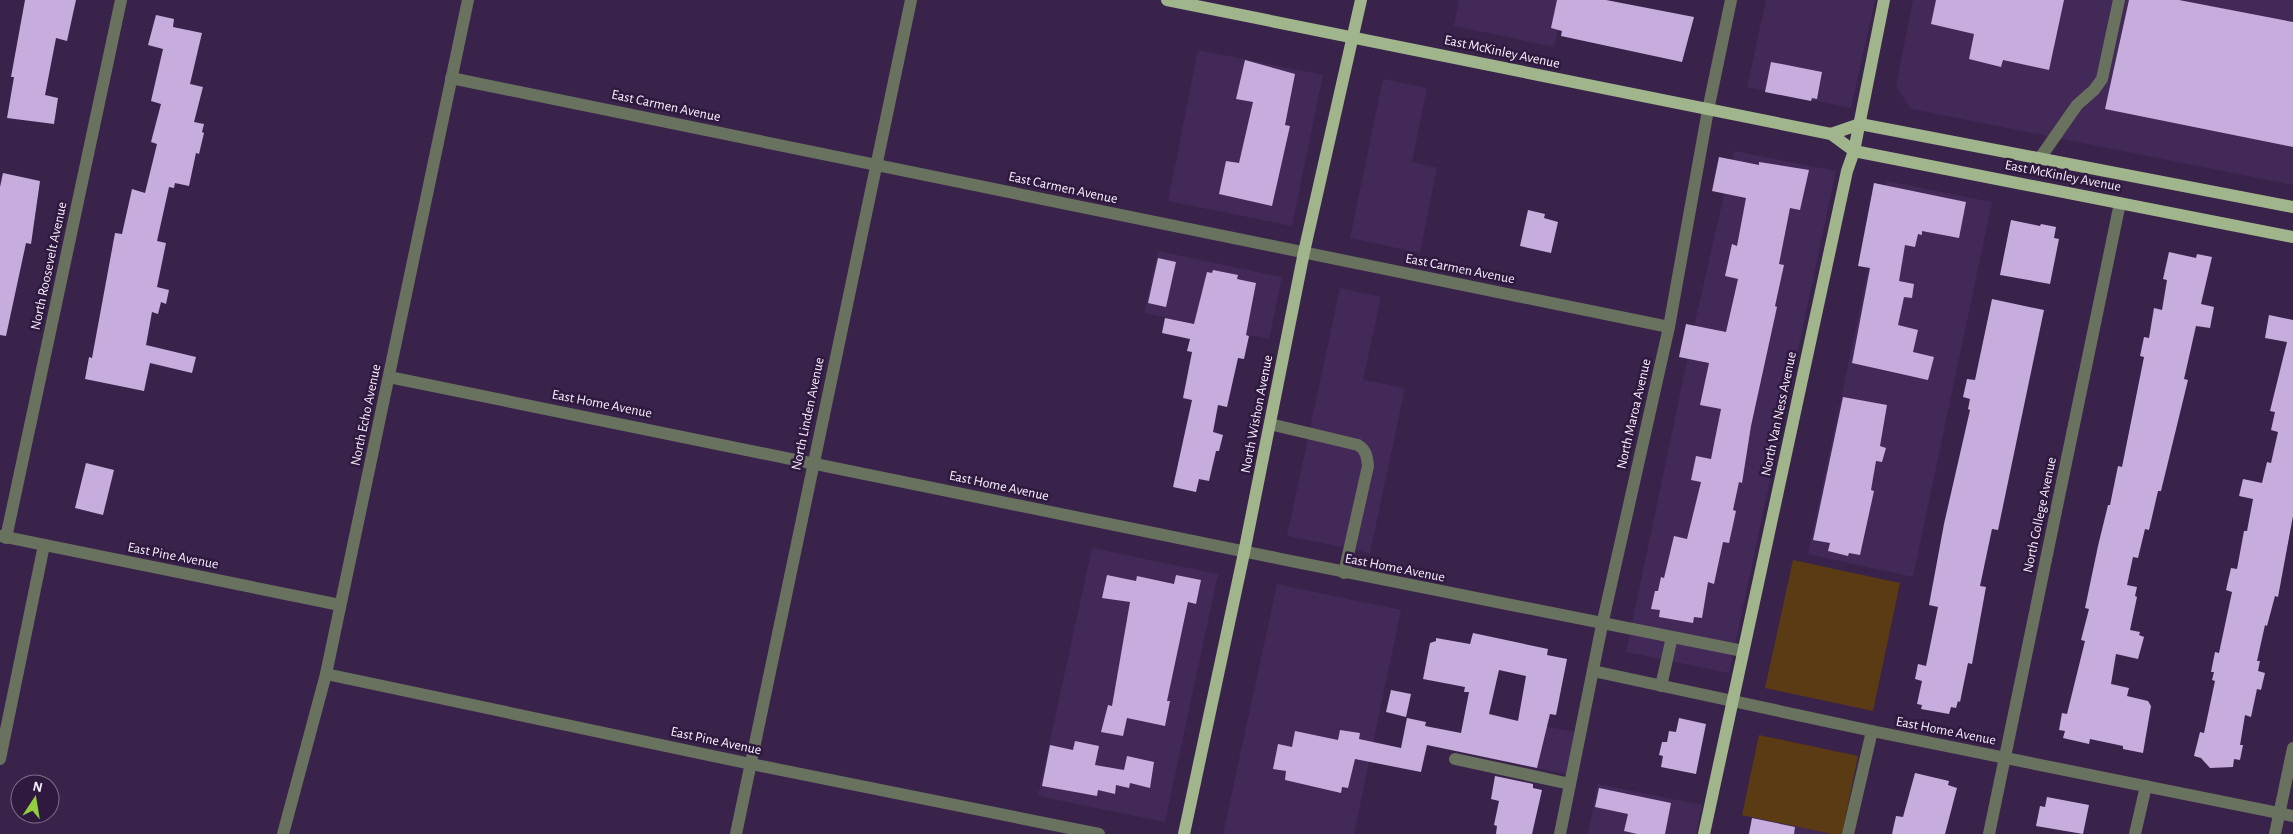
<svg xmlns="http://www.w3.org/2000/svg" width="2293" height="834" viewBox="0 0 2293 834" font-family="'Alegreya Sans',sans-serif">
  <rect width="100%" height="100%" fill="#39234a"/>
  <g fill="#432957">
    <polygon points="1459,0 1565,0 1554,47 1454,26"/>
    <polygon points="1766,0 1875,0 1851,108 1747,87"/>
    <polygon points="1913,0 2293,0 2293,185 1911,109 1896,86"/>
    <polygon points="1198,50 1323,75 1292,226 1168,201"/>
    <polygon points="1383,79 1427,88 1412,162 1437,168 1420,253 1350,238"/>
    <polygon points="1734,151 1836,171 1729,673 1626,652 1696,318"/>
    <polygon points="1887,181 1992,202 1913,577 1808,554"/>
    <polygon points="1158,251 1282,277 1269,339 1144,313"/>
    <polygon points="1340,288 1381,297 1363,380 1405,388 1370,553 1287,536"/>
    <polygon points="1092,548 1218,574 1165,822 1038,796"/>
    <polygon points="1277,584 1401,610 1354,834 1223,834"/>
    <polygon points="1504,718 1575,732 1566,774 1496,759"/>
    <polygon points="1598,784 1702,805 1696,834 1588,834"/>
    <polygon points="1752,817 1832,834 1748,834"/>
  </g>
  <g fill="#5b3b13">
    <polygon points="1793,560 1900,583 1873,711 1765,688"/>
    <polygon points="1759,735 1858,756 1842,834 1832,834 1742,815"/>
  </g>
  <g fill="#c7addd" fill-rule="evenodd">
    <polygon points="25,0 76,0 67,41 56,38 45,95 58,98 54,124 7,118 14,77 11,77"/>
    <polygon points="1557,0 1606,0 1694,17 1682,62 1561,36 1562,31 1551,28"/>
    <polygon points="1936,0 2064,0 2049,70 2003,60 2001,67 1969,59 1974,34 1931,24"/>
    <polygon points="2129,0 2179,0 2293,22 2293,147 2105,109"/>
    <polygon points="156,15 174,19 173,27 202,33 190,84 203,87 194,122 204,124 202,132 204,133 199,154 196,153 189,186 175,183 174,188 169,187 157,241 166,243 157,287 169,290 166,304 161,302 158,314 152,312 146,345 196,357 192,373 150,363 144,391 85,379 89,357 92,358 115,233 122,234 132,189 145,193 157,144 151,142 161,104 151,101 163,49 148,45"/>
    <polygon points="1245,60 1295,74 1285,125 1290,126 1272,206 1219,194 1226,161 1239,163 1253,102 1236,99"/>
    <polygon points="1771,62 1822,72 1817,99 1812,98 1811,101 1765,92"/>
    <polygon points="1719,157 1759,165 1759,162 1809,170 1800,210 1790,208 1779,264 1784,265 1775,306 1777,307 1751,426 1742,483 1739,482 1733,510 1736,511 1729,543 1723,542 1714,584 1708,582 1702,618 1694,617 1693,623 1659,617 1660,610 1651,609 1655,591 1658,591 1661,577 1664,578 1674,536 1687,539 1701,482 1691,480 1696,456 1711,459 1721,409 1700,405 1709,363 1679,357 1686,324 1726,332 1738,279 1725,276 1732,244 1737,246 1746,198 1712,191"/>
    <polygon points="3,173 40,181 31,244 26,243 6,336 0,335 0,187"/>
    <polygon points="1874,183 1966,202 1959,238 1922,231 1922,235 1918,234 1915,247 1905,245 1899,281 1914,284 1912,298 1904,297 1898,325 1918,330 1913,352 1934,357 1928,380 1852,363 1870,268 1858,266"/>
    <polygon points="1528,210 1545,214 1544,218 1558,222 1551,253 1520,246"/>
    <polygon points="2011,220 2040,226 2041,224 2056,227 2054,238 2059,239 2050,284 2000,275"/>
    <polygon points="2169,252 2196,258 2197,254 2212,257 2201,304 2214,307 2210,328 2196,326 2184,379 2188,380 2161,491 2158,491 2149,530 2145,529 2138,558 2133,557 2127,585 2137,587 2135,596 2137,597 2130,630 2140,632 2139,635 2144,637 2138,659 2116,654 2111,684 2129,688 2127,696 2148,701 2151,706 2143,753 2123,749 2123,746 2090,739 2089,744 2063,738 2065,731 2059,730 2062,713 2067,714 2085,641 2081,640 2089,609 2085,608 2098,546 2108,505 2110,505 2118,466 2122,467 2144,357 2140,356 2144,337 2149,338 2154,308 2162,310 2167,280 2163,279"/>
    <polygon points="1158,258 1176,262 1166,307 1148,303"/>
    <polygon points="1213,270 1238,275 1237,279 1256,283 1246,335 1249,336 1244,359 1238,358 1227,407 1218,405 1213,432 1223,435 1219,451 1216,451 1209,481 1199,479 1196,492 1173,487 1192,400 1183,398 1192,352 1187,351 1190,339 1162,333 1165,318 1194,324 1207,272 1212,273"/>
    <polygon points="1992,299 2044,310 1998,530 1992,529 1980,586 1986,587 1972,664 1968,663 1960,702 1958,701 1956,708 1951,707 1949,714 1921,709 1922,705 1917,704 1922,681 1915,679 1918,664 1926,666 1938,607 1929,605 1944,524 1970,410 1968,409 1970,399 1963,397 1967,379 1975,380"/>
    <polygon points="2269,315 2293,320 2293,516 2278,597 2275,596 2267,626 2265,625 2257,661 2260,661 2258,671 2265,673 2261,690 2257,689 2251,717 2245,715 2240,745 2243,745 2240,760 2234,759 2233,767 2210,768 2201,758 2194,756 2200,732 2204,733 2215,681 2212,680 2214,672 2211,672 2215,652 2219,653 2232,592 2226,590 2231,568 2237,569 2244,531 2247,531 2253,499 2239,496 2243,479 2262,483 2267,462 2271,463 2278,432 2271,430 2275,412 2270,411 2287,342 2265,338"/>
    <polygon points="1843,397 1887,405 1880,446 1886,448 1882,462 1876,461 1871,490 1874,491 1860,555 1849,553 1848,556 1828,551 1830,543 1813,540"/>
    <polygon points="86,463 114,470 103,515 75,508"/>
    <polygon points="1107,575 1136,581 1137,576 1174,584 1176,575 1201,580 1196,604 1188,602 1167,701 1170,701 1165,726 1127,718 1123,736 1101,732 1108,705 1112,706 1130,602 1102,598"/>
    <path d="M1473,633L1548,649L1547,655L1567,659L1556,715L1550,714L1537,768L1427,745L1421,772L1355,759L1348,788L1342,787L1341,793L1285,780L1286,771L1273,769L1278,744L1292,747L1295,731L1338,740L1340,730L1360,733L1359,739L1401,748L1407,718L1426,722L1425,726L1461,733L1469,692H1464L1465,687L1423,679L1430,643L1436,641V638L1470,644ZM1499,670L1526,676L1518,721L1489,714Z"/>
    <polygon points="1391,690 1411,694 1406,717 1386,712"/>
    <polygon points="1679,718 1706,724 1696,774 1661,767 1663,756 1659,755 1662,742 1667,742 1669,731 1676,732"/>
    <polygon points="1075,741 1099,746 1095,765 1124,770 1127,756 1154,762 1150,788 1130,783 1129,788 1116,785 1115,794 1098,790 1097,796 1042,786 1050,745 1073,750"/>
    <polygon points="1915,773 1949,781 1948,785 1957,788 1945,834 1892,834 1896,816 1903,817"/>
    <polygon points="1495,776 1533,784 1533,788 1542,790 1532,834 1496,834 1497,826 1494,825 1499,801 1491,799"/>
    <polygon points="1599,788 1671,803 1665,834 1637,834 1624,831 1628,814 1595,807"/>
    <polygon points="2047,797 2089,805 2083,834 2036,826 2040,806 2045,807"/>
    <polygon points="1752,818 1795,827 1794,834 1749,834"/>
  </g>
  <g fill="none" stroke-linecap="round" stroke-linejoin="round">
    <g stroke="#68725e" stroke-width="12">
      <polyline points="451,78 1669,327"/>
      <polyline points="2040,158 2077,105 2094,90 2102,79 2119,0"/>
      <path d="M389,377C840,468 1291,563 1743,651"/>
      <path d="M1270,424L1358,445C1366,450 1367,456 1368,466L1344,573"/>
      <polyline points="0,536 340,605"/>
      <polyline points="6,538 121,0"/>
      <polyline points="1593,671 1872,731 2293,816"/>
      <polyline points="326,674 751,764 1099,834"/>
      <polyline points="1661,686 1672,637"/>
      <polyline points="0,759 44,545"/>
      <polyline points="1455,759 1570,784"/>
      <polyline points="283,834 326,674 468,0"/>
      <polyline points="736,834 911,0"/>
      <polyline points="1560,834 1602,625 1669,327 1708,110 1731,0"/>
      <polyline points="1848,834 1872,731"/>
      <polyline points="1989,834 2120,203"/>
      <polyline points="2135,834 2146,786"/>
      <polyline points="2275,834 2293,748"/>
    </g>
    <g stroke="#a0b58b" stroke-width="12">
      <polyline points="1167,0 1831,134 1854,151 2293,237"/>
      <polyline points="1831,134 1860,124 2293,207"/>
      <polyline points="1184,834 1244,553 1304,252 1361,0"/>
      <polyline points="1704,834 1847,171 1854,151 1884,0"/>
    </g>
  </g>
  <g text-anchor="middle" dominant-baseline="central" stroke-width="5" stroke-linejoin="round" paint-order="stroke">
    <g font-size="14" fill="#f7effe" stroke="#2f193f">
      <text transform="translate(1502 52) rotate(12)">East McKinley Avenue</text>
      <text transform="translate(666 106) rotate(12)">East Carmen Avenue</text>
      <text transform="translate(2063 176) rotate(11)">East McKinley Avenue</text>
      <text transform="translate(1063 188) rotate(12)">East Carmen Avenue</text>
      <text transform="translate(49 266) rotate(-78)">North Roosevelt Avenue</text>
      <text transform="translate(1460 269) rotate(11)">East Carmen Avenue</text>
      <text transform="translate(602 404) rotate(11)">East Home Avenue</text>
      <text transform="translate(808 414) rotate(-78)">North Linden Avenue</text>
      <text transform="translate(1257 414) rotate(-79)">North Wishon Avenue</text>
      <text transform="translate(1634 414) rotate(-77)">North Maroa Avenue</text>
      <text transform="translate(1779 414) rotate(-78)">North Van Ness Avenue</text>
      <text transform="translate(366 415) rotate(-78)">North Echo Avenue</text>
      <text transform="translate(999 486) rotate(12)">East Home Avenue</text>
      <text transform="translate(2040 515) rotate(-78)">North College Avenue</text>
      <text transform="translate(173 556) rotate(11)">East Pine Avenue</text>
      <text transform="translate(1395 568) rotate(11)">East Home Avenue</text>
      <text transform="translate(1946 731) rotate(11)">East Home Avenue</text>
      <text transform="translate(716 741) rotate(12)">East Pine Avenue</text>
    </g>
  </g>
  <g transform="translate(35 799) rotate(12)"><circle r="24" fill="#2f193f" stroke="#7f6f8b"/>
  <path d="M0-4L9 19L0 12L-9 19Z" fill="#92cd3e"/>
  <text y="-8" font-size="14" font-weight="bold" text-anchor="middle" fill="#f7effe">N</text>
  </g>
</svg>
